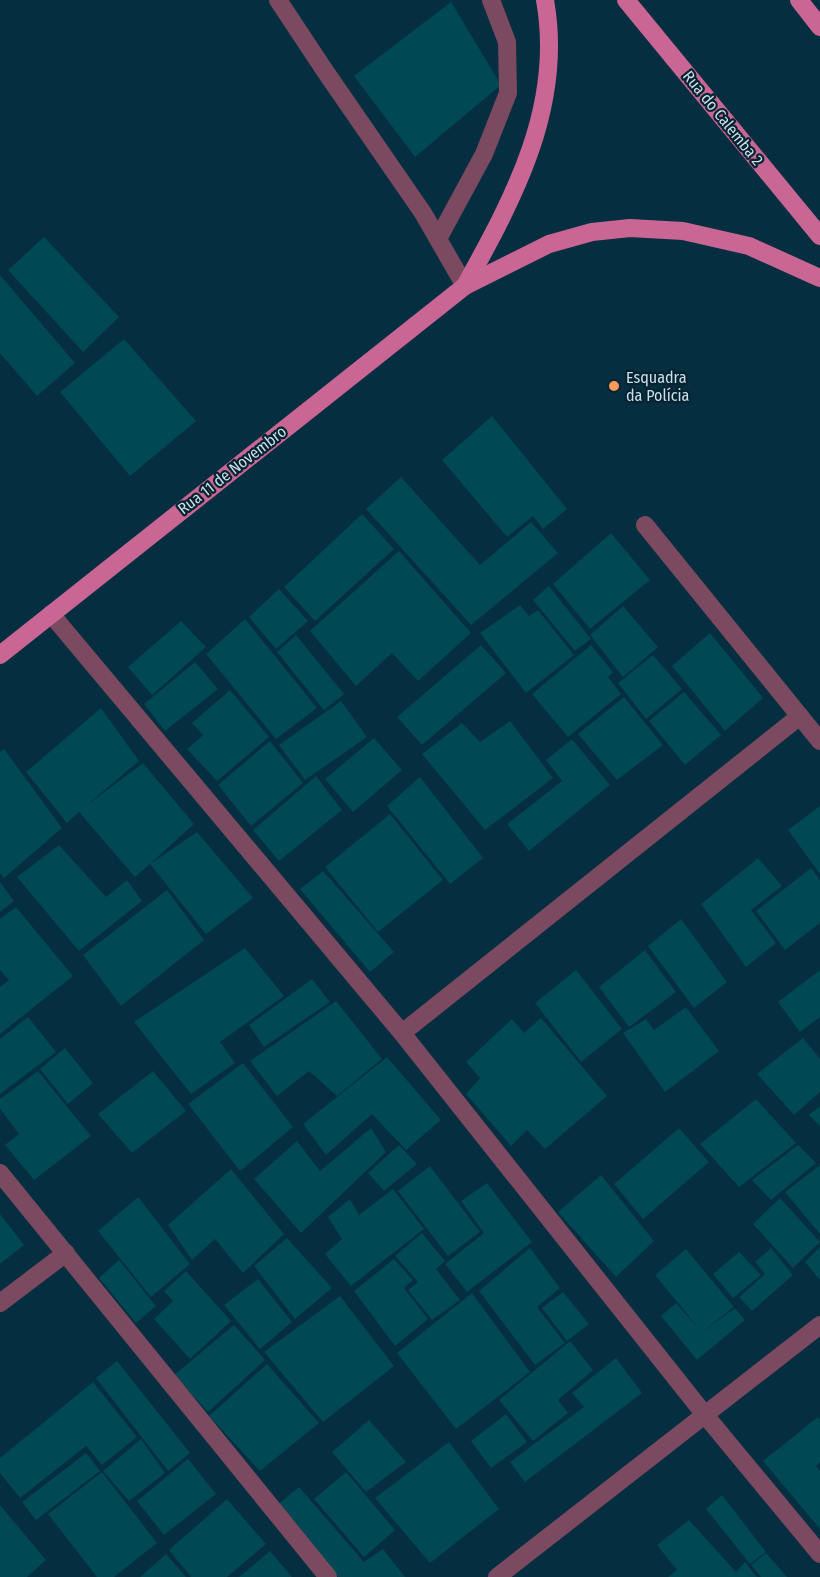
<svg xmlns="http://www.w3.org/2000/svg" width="820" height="1577" viewBox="0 0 820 1577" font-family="'Fira Sans Condensed',sans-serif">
  <rect width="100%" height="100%" fill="#052e40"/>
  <g fill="#004853">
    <polygon points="451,2 501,85 415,157 354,76"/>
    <polygon points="44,237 119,317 83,352 8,270"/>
    <polygon points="0,275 75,363 37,396 0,353"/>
    <polygon points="124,339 196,421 130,476 60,392"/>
    <polygon points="492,416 567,509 543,529 533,516 507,537 442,460"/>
    <polygon points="401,477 480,565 531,522 558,553 471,625 366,509"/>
    <polygon points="362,514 394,549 315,621 284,587"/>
    <polygon points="611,533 650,580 590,629 553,584"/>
    <polygon points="399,551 471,633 418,681 392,653 356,686 310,631"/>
    <polygon points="549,586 591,639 575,651 533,600"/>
    <polygon points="279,589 308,621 276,649 249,617"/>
    <polygon points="520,605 529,616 538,610 574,655 526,693 480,633"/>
    <polygon points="623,606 658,647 623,677 590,635"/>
    <polygon points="245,619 317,708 276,739 206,654"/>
    <polygon points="181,621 206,647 152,695 128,667"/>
    <polygon points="710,633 763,698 725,731 672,666"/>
    <polygon points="296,635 344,694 324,710 277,652"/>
    <polygon points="481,645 506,673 422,745 397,717"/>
    <polygon points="591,645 613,672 608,677 621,694 568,737 532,694"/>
    <polygon points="653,655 682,689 646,719 618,683"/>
    <polygon points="195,662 218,689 165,731 144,704"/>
    <polygon points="230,690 269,737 217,781 187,749 203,735 192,723"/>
    <polygon points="684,692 721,735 685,765 649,721"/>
    <polygon points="624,697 663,745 617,780 578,734"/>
    <polygon points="341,701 367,737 305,780 279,745"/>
    <polygon points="101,708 139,761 87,805 143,763 194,824 150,864 197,832 253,898 206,934 150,864 135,877 79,812 67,823 26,772"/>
    <polygon points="510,721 553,778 485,830 422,754 462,723 480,742"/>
    <polygon points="374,738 402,770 353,812 325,779"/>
    <polygon points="572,739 610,785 529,851 507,824 562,781 546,760"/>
    <polygon points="270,741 303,783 251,826 218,785"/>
    <polygon points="4,749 62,828 4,878 0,873 0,752"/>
    <polygon points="316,776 342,810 279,861 253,830"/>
    <polygon points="420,777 483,858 450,884 387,806"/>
    <polygon points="820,806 820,874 788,830"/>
    <polygon points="390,814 443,880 378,932 325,867"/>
    <polygon points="59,845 106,897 127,880 142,901 79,951 17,877"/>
    <polygon points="758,858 782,886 751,910 776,943 746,967 701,904"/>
    <polygon points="811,868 820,880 820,923 785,950 756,911"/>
    <polygon points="323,871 394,952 370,972 300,889"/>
    <polygon points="0,882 14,901 0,912"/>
    <polygon points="167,890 204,940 121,1006 83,955"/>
    <polygon points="16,907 73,976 0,1034 0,987 9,980 0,970 0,919"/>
    <polygon points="681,919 727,982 694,1008 648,946"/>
    <polygon points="245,948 284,996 220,1042 235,1063 191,1094 134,1022"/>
    <polygon points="645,950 676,992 629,1027 599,987"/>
    <polygon points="576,970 622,1029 581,1062 535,1003"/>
    <polygon points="820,970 820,1017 800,1032 778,1002"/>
    <polygon points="312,979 330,1002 264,1047 249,1025"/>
    <polygon points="336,1001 382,1059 337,1096 309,1071 277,1096 250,1061"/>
    <polygon points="686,1007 719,1051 665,1092 623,1033 646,1019 654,1030"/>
    <polygon points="28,1017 56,1052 0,1094 0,1039"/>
    <polygon points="541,1018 607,1096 545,1149 527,1130 511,1146 466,1094 480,1078 466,1062 512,1019 524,1033"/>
    <polygon points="803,1038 820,1059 820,1092 794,1115 757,1074"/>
    <polygon points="65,1048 93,1083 68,1104 40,1069"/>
    <polygon points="387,1057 441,1120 406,1150 372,1114 326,1155 303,1124"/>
    <polygon points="243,1063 293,1127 240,1171 188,1104"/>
    <polygon points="38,1071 91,1136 34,1180 5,1145 19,1134 0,1109 0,1099"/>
    <polygon points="153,1071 186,1111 132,1153 98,1114"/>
    <polygon points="756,1099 796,1143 739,1187 700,1144"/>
    <polygon points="820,1106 820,1127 809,1115"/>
    <polygon points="371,1128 386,1152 301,1233 254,1179 297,1141 320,1171"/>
    <polygon points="679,1128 709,1162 643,1219 614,1184"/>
    <polygon points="399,1145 417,1164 384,1191 368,1173"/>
    <polygon points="798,1145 816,1163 771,1200 752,1180"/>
    <polygon points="820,1165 820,1234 785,1192"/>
    <polygon points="430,1166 480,1232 448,1256 398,1191"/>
    <polygon points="231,1169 284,1234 243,1273 215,1239 192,1260 168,1225"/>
    <polygon points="601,1175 654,1241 616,1277 558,1212"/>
    <polygon points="487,1183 532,1242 467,1292 445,1264 484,1233 461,1201"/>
    <polygon points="393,1189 424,1229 351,1286 325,1254 342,1239 328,1217 350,1199 359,1215"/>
    <polygon points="138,1197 190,1264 151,1297 98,1231"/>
    <polygon points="780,1198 820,1242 793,1268 753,1224"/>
    <polygon points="0,1214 24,1245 0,1264"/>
    <polygon points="422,1233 445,1261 436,1269 460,1300 432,1320 408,1290 418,1282 395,1256"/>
    <polygon points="287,1238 332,1288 295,1319 254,1266"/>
    <polygon points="820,1247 820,1280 805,1262"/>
    <polygon points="530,1248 560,1288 537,1307 565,1343 535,1365 479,1291"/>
    <polygon points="771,1248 793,1275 752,1311 739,1297 765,1274 755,1262"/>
    <polygon points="686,1249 734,1307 701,1333 735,1308 745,1320 697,1360 661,1316 676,1303 700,1330 655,1275"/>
    <polygon points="739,1252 761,1275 733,1298 713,1274"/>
    <polygon points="394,1259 413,1280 404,1288 428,1319 395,1346 354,1291"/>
    <polygon points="119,1260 156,1306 136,1323 99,1278"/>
    <polygon points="186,1271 231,1321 190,1359 154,1319 173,1301 164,1291"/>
    <polygon points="258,1279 292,1322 260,1349 224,1305"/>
    <polygon points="563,1292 589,1324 567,1341 542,1308"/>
    <polygon points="472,1293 530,1372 456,1429 397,1353"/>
    <polygon points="340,1296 394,1366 323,1422 264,1352"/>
    <polygon points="234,1325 265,1360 208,1412 174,1375"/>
    <polygon points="570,1341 593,1370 558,1400 568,1413 533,1441 499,1400"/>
    <polygon points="616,1358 642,1393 525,1482 510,1462 584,1407 572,1393"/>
    <polygon points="117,1361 190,1453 168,1471 96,1378"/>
    <polygon points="267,1364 319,1423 260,1471 209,1416"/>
    <polygon points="93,1382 137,1437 102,1465 86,1446 20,1498 0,1473 0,1458"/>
    <polygon points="506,1414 527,1442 491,1468 471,1441"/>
    <polygon points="818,1417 820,1420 820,1462 816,1466 820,1471 820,1529 763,1461"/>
    <polygon points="369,1420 406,1462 366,1492 332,1452"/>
    <polygon points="141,1439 165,1473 129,1501 103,1471"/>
    <polygon points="449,1442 499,1509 430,1563 375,1498"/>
    <polygon points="86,1453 100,1471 36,1520 22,1502"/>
    <polygon points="188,1459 216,1494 164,1535 137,1501"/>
    <polygon points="102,1472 157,1543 114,1577 97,1577 48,1514"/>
    <polygon points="346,1472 395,1530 364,1557 314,1499"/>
    <polygon points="299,1487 364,1562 383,1549 405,1577 338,1577 277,1505"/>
    <polygon points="722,1495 766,1552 750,1564 706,1509"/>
    <polygon points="227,1499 266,1544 227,1577 191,1577 169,1550"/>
    <polygon points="0,1505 46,1560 27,1577 0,1577"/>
    <polygon points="689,1520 736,1572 745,1562 757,1577 668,1577 677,1570 657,1545"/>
    <polygon points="270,1551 292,1577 239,1577"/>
    <polygon points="766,1553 787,1577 761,1577 751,1565"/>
    <polygon points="166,1554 186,1577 140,1577"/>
  </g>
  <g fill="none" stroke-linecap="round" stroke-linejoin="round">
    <g stroke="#7b4a60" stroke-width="18">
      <polyline points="278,0 325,71 423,213 465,286"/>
      <polyline points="438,239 484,154 508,93 507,42 491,0"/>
      <polyline points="645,525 820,741"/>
      <polyline points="51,614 402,1033 705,1415 820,1554"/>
      <polyline points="402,1033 800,716"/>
      <polyline points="0,1173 328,1577"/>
      <polyline points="0,1303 66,1253"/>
      <polyline points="497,1577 820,1325"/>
    </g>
    <g stroke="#c96694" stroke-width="18">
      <polyline points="626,0 820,236"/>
      <polyline points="799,0 820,27"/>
      <path d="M465,286C514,197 564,106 545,0"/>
      <polyline points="0,655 465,286 549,244 592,232 630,228 683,231 749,246 820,278"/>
    </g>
  </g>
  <circle fill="#ff9b5a" stroke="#062331" stroke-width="2" cx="614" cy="386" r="6"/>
  <g text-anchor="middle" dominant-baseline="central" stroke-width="4.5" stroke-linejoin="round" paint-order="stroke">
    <g font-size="16" fill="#cbdfeb" stroke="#062331">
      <text transform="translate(723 118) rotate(51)">Rua do Calemba 2</text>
      <text transform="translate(232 470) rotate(-38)">Rua 11 de Novembro</text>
    </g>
    <g font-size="16" fill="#cbdfeb" stroke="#062331" text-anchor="start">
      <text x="626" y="377">Esquadra<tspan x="626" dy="18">da Polícia</tspan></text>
    </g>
  </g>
</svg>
